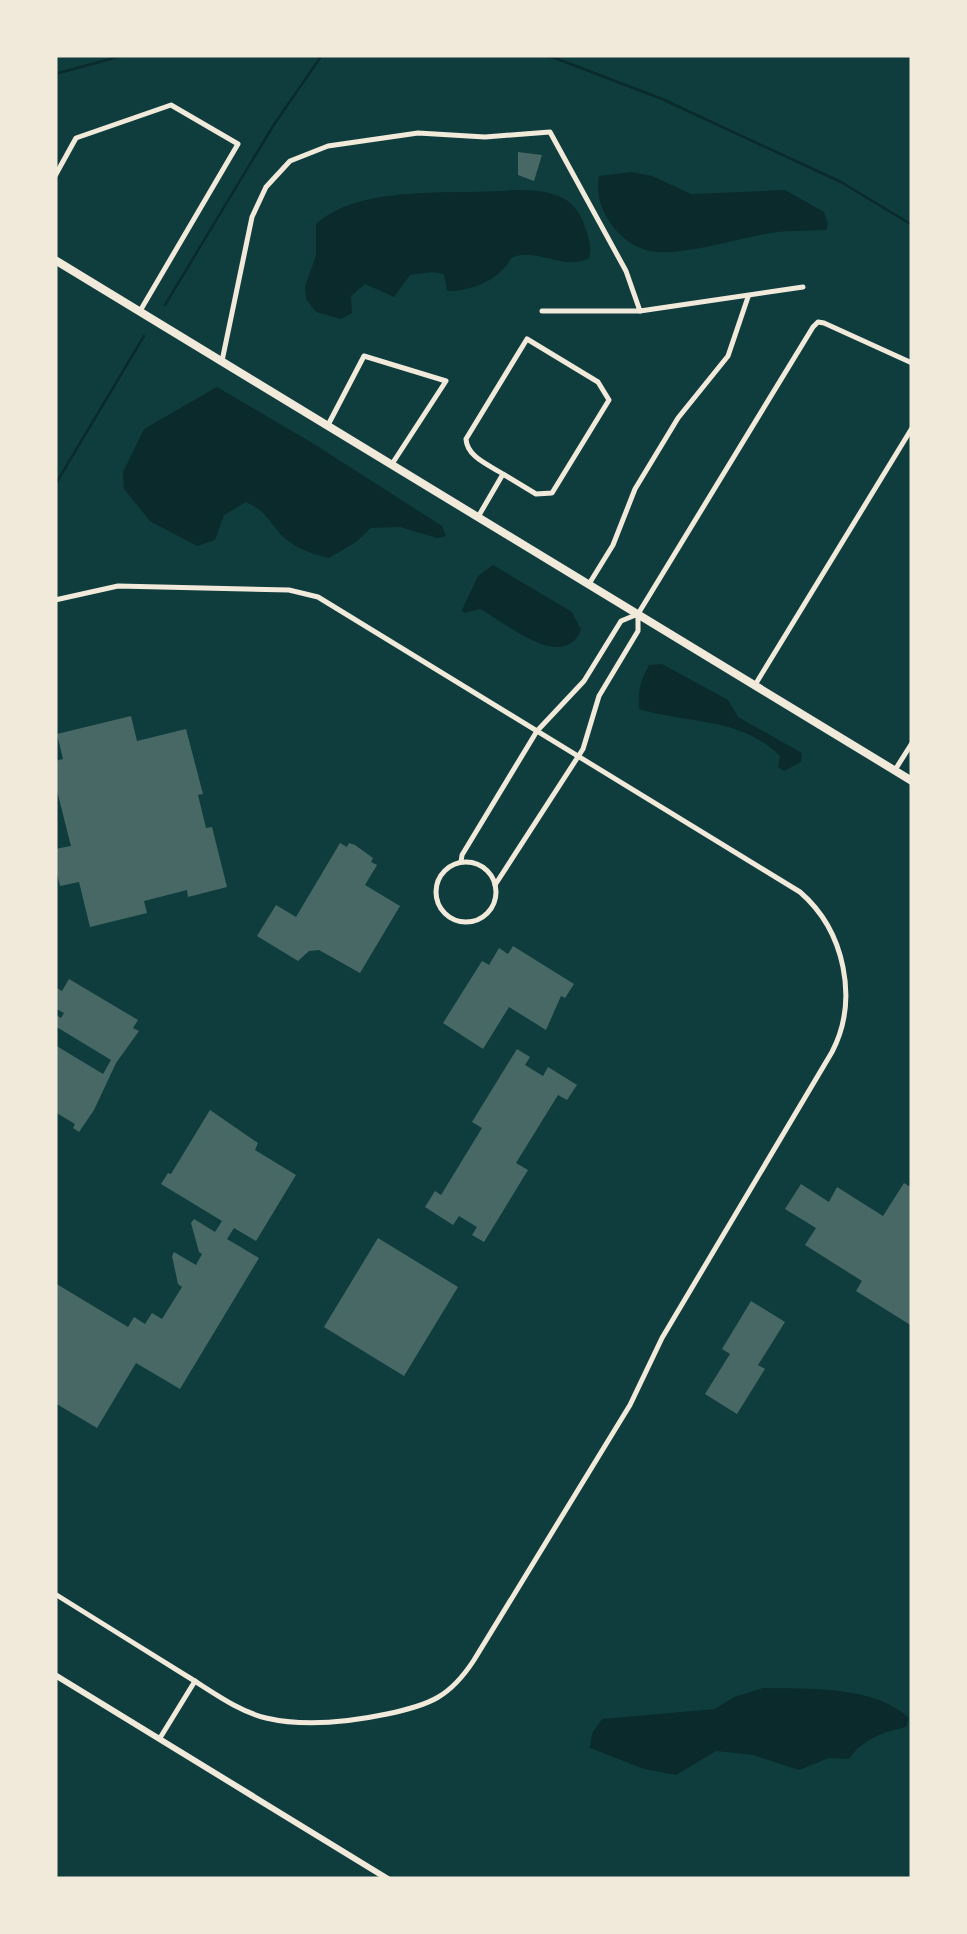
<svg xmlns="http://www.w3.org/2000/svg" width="967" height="1934" viewBox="0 0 967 1934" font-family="Rubik,sans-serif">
  <rect width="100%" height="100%" fill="#0f3d3e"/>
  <g fill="#0a2a2b">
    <path d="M631,172L652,176L691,194L785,190L824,212L828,224L826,230C806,231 785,230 765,234C736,239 677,257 650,251C619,245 592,207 599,176Z"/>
    <path d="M514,190C546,190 575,193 585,227C589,239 592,247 589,258C565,272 536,246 511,258C500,280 472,291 447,291L444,274L432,272L410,275L394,297L365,284L351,296L352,313L341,319L316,312L306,299L305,286L316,256V224C362,183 455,196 514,190Z"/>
    <path d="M217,387L314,444L442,526L446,536L437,538L400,527L371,528L356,542L329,558C310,554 289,546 277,530C266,516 263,510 246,502L224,515L215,540L197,546L150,521L124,489L123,472L144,429Z"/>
    <path d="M493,565L572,612L581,630C563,673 505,622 480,609L464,613L462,610L478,576Z"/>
    <path d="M662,664L728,700L738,717L802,753L801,762L784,771L778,767L780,756C741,717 688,724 639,709C638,691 640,681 649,665Z"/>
    <path d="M763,1688C809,1689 873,1685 909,1718L906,1727C883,1732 863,1739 849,1759L829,1758L799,1770L753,1755L716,1751L676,1775L644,1769L590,1748L592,1733L602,1719L715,1709L734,1697Z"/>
  </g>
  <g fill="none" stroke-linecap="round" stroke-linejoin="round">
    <g stroke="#0a2a2b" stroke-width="2.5">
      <polyline points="547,55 662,99 841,182 912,225"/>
      <polyline points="55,74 125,55"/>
      <polyline points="165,305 273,126 322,55"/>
      <polyline points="55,485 144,336"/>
    </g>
  </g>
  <g fill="#486865">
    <polygon points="518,152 542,155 534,181 518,175"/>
    <polygon points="131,716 137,741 186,729 203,794 198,795 206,828 212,827 227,887 188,897 187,890 144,901 147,913 90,927 79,882 60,886 55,865 55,849 71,846 55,783 55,761 63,759 57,734"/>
    <polygon points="340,843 347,847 349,843 355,845 373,858 371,862 377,865 365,885 400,906 360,973 319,950 309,951 298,961 257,936 276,905 296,917"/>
    <polygon points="513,946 574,984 565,998 561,996 546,1030 509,1007 483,1049 443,1023 482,961 489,965 499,948 508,954"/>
    <polygon points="69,979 138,1020 133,1028 139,1031 116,1063 94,1110 79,1132 73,1128 75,1124 55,1112 55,1045 103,1074 111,1060 55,1026 55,1014 61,1018 64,1013 55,1008 55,987 62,991"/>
    <polygon points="517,1049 530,1057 525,1065 543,1076 548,1067 577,1085 567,1100 558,1095 516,1163 528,1170 484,1242 472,1235 477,1227 459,1216 453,1225 425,1207 435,1191 441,1195 482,1128 472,1122"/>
    <polygon points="210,1110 258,1143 255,1150 296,1175 256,1241 234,1228 227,1239 259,1258 180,1389 136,1363 97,1428 55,1403 55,1283 128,1327 134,1317 145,1324 152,1313 162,1319 182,1287 178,1284 172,1256 174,1252 196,1265 202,1254 199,1252 191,1223 194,1219 215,1232 222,1221 161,1184 168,1173 171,1174"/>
    <polygon points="904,1183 912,1188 912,1326 856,1291 862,1281 805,1245 816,1228 785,1209 801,1184 829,1202 837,1187 883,1216"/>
    <polygon points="378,1238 458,1287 404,1376 324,1327"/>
    <polygon points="751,1301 785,1322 758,1365 765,1369 737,1414 705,1394 730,1354 722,1349"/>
  </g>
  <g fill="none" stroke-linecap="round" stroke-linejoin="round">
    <g stroke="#f1e9da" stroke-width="5">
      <polyline points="55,176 76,138 171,105 238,144 140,311"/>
      <polyline points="542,311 640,311 803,287"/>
      <polyline points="222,361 252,217 266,187 290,161 328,146 418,133 485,137 550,132 626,271 640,311"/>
      <polyline points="328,425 364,356 446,381 392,464"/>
      <path d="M478,517L503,474L536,494L552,493L609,400L598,382L527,339L466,439C467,457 489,465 503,474"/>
      <polyline points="589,584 613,545 635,489 678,418 728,356 748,297"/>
      <path d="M55,600L118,586L289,590L318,597L800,892C845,931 859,1000 832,1052L662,1338L630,1405L474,1660C450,1697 430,1705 387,1714C349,1722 304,1727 266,1718C237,1711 210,1690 185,1675C142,1648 98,1621 55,1594"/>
      <polyline points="638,614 813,327 818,322 824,323 912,363"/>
      <polyline points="755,685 912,428"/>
      <polyline points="895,770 912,743"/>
      <polyline points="461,862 462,855 537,731 584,681 621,621 638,614"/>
      <circle cx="466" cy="892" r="30"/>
      <polyline points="495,885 583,749 599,696 638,631 638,614"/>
      <polyline points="160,1738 195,1681"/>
    </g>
    <polyline stroke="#f1e9da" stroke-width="6" points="55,1675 388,1879"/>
    <polyline stroke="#f1e9da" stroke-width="8" points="55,260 912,781"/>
  </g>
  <rect width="967" height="1934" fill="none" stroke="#f1e9da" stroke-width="115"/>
</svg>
